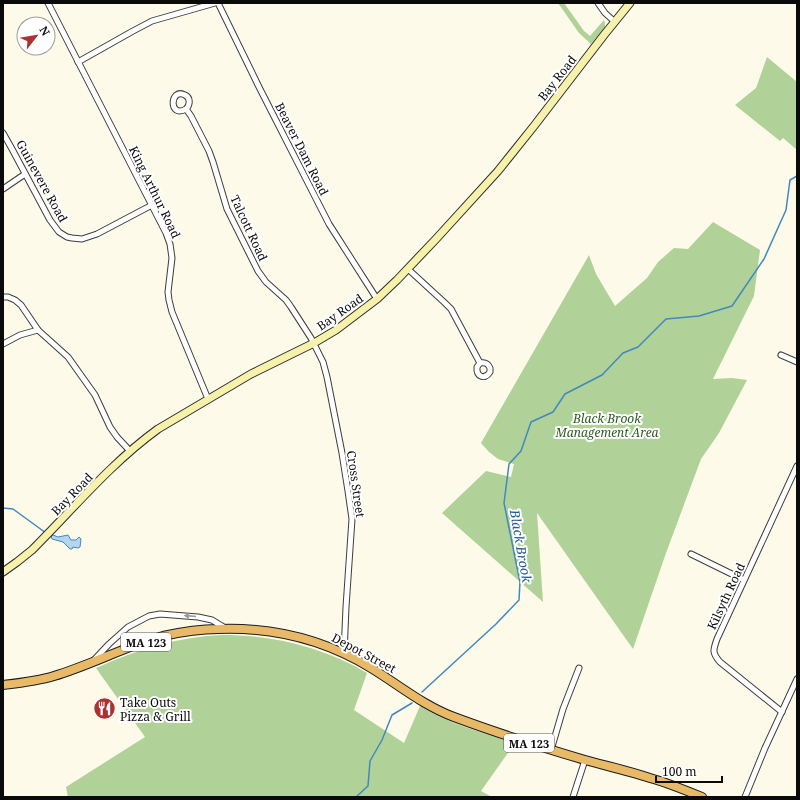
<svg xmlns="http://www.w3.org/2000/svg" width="800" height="800" viewBox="0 0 800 800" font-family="'Noto Serif',serif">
  <rect width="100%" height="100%" fill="#fdfae9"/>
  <g fill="#b0d298">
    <polygon points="558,3 564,3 584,31 590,36 604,20 605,23 605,27 591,44 579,33"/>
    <polygon points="767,57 797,82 797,150 783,138 780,141 735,105 756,88"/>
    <polygon points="713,222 760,250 754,296 713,379 732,378 747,380 719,433 701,459 666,553 633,649 537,513 543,602 442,513 486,471 511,477 514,464 498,459 489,452 481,443 589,255 596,274 615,306 647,278 658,262 674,248 688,249"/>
    <path d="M222,635C273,635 322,647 367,673L354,710L404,743L420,706C449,724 483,733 515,743L481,791L492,797H68L66,787L145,737L96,668C137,650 176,637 222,635Z"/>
  </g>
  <polygon fill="#b3d6ef" stroke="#4288be" points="53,535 58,537 68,535 71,540 76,540 79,537 81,539 80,547 78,548 73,547 72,549 70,549 63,542 52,539 51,537"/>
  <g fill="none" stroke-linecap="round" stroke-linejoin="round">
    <g stroke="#4288be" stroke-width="1.5">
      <polyline points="3,508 13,509 46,533"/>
      <polyline points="422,692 496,624 519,600 520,582 504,503 509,464 521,451 531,422 553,412 565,394 602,375 623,353 638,347 666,319 699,316 732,306 764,259 786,210 790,180 797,176"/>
      <polyline points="356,797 368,786 370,761 382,740 392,715 412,703"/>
    </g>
    <defs>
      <g id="minor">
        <polyline points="48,3 166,233 170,244 172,258 168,292 169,300 172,312 208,399"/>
        <polyline points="218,3 260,89 329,224 377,299"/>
        <polyline points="598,3 605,13 615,22"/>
        <polyline points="78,62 133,31 152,21 215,3"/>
        <path d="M186,109C168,119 170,87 185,95C191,98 190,105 186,109L191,116L209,151L213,162L227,209L258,271L266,282L286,300L291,307L311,338L323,362L327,377L342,453L348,491L352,519L346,607L344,654"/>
        <polyline points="3,133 12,149 50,220 59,232 67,237 72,238 82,239 97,234 152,205"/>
        <polyline points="3,189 25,174"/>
        <path d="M408,269L445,303L451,309L480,363L477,367C476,377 485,380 490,372V368C488,363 485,362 480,363"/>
        <polyline points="3,297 8,297 15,300 21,305 38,330 68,357 95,395 110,427 117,437 130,451"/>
        <polyline points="3,344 20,335 38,330"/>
        <polyline points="781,355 797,362"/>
        <polyline points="691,554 744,580"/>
        <polyline points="94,660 109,644 128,627 149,616 160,614 198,617 212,620 225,628"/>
        <path d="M782,712L720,662C712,653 713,650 717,639L797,466"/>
        <polyline points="551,750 563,709 579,668"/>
        <polyline points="573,797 585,760"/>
        <polyline points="745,797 765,748 797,679"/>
      </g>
      <path id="secondary" d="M3,572L17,562L32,550C73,509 111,463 158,429L251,374L314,343L336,330L377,299L397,280L436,239L498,171L534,126L604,35L630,3"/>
      <path id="trunk" d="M3,685C20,683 38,681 54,676C91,665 126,646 163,636C181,632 200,629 218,629C272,627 325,640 371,668C399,685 424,706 454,717C497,733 541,747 585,760C607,766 629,771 650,778C668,783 685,790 702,797"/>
    </defs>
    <use href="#minor" stroke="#3d3d3d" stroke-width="7"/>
    <use href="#secondary" stroke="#2c2c2c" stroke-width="9"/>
    <use href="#trunk" stroke="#1b1b1b" stroke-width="10"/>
    <use href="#minor" stroke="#fff" stroke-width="5"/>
    <use href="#secondary" stroke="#f6f1ab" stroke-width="7"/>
    <use href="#trunk" stroke="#e8b966" stroke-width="8"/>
  </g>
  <defs><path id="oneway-solid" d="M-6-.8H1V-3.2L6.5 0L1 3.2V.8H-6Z"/></defs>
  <use fill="#9d9d9d" href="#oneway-solid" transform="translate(190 616) rotate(-175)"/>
  <defs>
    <symbol id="restaurant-disc" viewBox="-11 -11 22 22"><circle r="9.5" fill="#aa3233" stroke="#fff"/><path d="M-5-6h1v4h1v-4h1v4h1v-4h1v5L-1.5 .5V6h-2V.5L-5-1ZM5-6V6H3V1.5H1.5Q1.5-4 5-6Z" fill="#fff"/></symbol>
  </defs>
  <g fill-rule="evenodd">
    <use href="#restaurant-disc" x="92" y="696" width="25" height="25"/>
  </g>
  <g text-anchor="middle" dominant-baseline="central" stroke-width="4" stroke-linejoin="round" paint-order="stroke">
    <g fill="#fff" stroke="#545454" stroke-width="1">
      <rect x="121" y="633" width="50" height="18" rx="3"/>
      <rect x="504" y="734" width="50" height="18" rx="3"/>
    </g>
    <g font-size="11" font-weight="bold" fill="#0a0a0a">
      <text x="146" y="642">MA 123</text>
      <text x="529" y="743">MA 123</text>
    </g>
    <g font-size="12" fill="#0a0a0a" stroke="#fff">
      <text transform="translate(557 78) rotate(-52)">Bay Road</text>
      <text transform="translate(302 149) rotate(63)">Beaver Dam Road</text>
      <text transform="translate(42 181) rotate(61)">Guinevere Road</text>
      <text transform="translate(155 192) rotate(64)">King Arthur Road</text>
      <text transform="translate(249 228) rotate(65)">Talcott Road</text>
      <text transform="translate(340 312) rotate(-35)">Bay Road</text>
      <text transform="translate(356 484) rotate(82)">Cross Street</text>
      <text transform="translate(72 494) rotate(-46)">Bay Road</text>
      <text transform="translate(726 596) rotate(-65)">Kilsyth Road</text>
      <text transform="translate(364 653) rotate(28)">Depot Street</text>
    </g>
    <g font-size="12" font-style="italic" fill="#2c5a22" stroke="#fff">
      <text x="607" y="418">Black Brook<tspan x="607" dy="14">Management Area</tspan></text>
    </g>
    <g font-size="12" fill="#0a0a0a" stroke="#fff" text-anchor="start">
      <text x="120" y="702">Take Outs<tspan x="120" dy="14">Pizza &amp; Grill</tspan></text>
    </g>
    <g font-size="13" font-style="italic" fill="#225a8d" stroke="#fff">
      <text transform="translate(521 546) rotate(80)">Black Brook</text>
    </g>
  </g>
  <rect width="800" height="800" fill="none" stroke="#0a0a0a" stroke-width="8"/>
  <g transform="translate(36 36) rotate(59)"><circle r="19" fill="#ffffff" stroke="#9d9d9d"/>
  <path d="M0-3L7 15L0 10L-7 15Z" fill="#aa3233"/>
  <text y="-6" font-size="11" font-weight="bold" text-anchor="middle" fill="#0a0a0a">N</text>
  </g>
  <path d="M656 776v6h66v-6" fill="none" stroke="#0a0a0a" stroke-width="2"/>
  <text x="662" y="776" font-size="12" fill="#0a0a0a" stroke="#ffffff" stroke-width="3" paint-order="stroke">100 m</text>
</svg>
